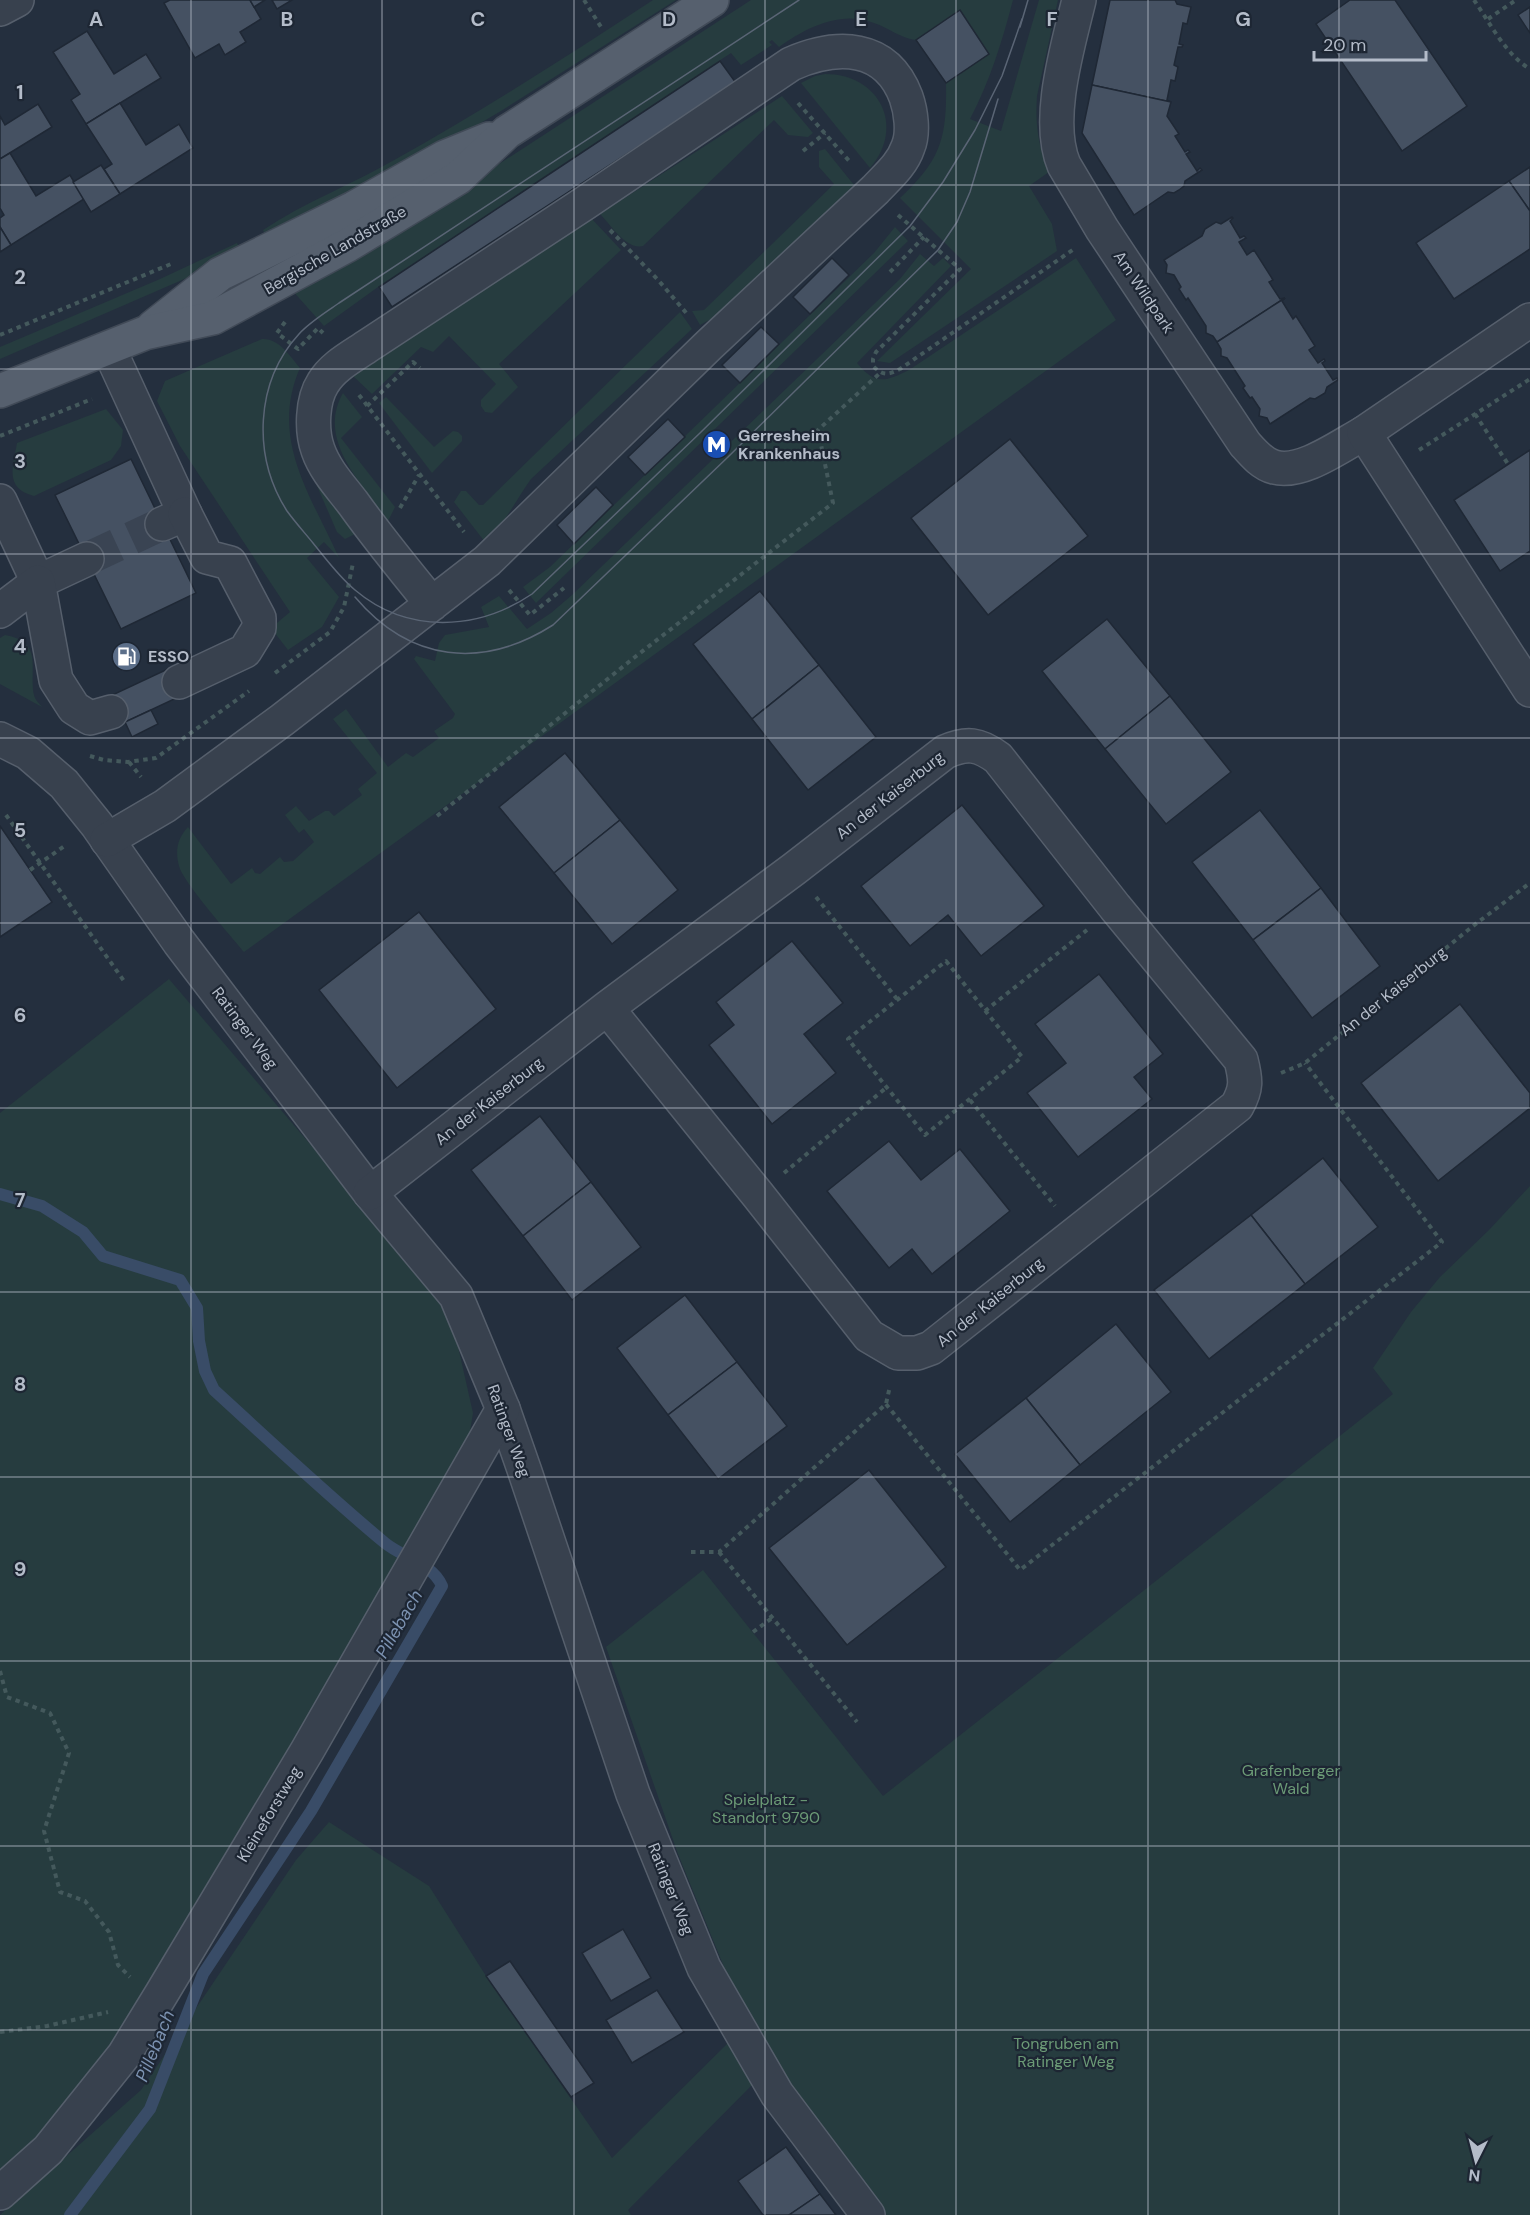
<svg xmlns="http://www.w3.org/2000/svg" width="1530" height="2215" viewBox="0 0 1530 2215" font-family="'DM Sans',sans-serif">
  <rect width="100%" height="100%" fill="#242f3e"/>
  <g fill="#263c3f">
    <path d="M653,0H676L501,111L366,190L268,241L263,230C305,202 353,184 396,159C484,110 569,55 653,0Z"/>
    <path d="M751,0H1013C1002,42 990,81 970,119L1001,131L1039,0H1058L1037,96C1035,124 1038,146 1049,172L1029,186L1052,224L1057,251L890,363L877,361L971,269L900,198C941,160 947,138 946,83L989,54L960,10L916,40C900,38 889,28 874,23C840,10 806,28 779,47L772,40L769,42L772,45L741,65L731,53L378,287L324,326L291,289L479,177Z"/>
    <path d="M825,74C879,74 906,126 870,168L801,83L815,76Z"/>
    <path d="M782,96L813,133L808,137L788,135L774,120L643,246C626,250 611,225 600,214Z"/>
    <polygon points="825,149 854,185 722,313 700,325 692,311 704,310 834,184 819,167 819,151"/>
    <polygon points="592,219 621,250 499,364 518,387 492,413 485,412 481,406 481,400 496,384 449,336 433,352 421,347 372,394 353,376"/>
    <polygon points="895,227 908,241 536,603 523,587 550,567 874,253"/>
    <polygon points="237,243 242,254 0,359 0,347 160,279"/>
    <path d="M920,254L934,266L943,258L951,266L857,363C875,385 885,382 909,370L1076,258L1116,320L244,952C231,936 183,882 179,866C175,851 177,839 188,827L231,884L252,868L255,873L260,874L280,857L284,862L293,861L314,842L304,829L299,833L285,815L296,806L309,821L325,811H329L334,816L362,795L358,789L377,773L333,719L346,709L388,767L406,753L413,757L439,738L434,731L453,718L455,714L414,659L416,656L435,661L439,643L445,635L489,627L481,607L499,596L527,629L551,613L572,595L900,279Z"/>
    <path d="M680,312L692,329L531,479C516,500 504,525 485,542L454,502L461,491H466L479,505H483Z"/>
    <path d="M262,339C279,338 290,356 300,368C269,439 311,495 339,558L324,542L307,558L339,597L322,627L288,650L271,628L290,612L180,446L157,401L165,381Z"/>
    <path d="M343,393L362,417L341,438L395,507L388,521C362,483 316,440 343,393Z"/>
    <polygon points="386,397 434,447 453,431 458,432 462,436 462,441 432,473 379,403"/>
    <path d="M106,409L123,430L121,446L111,460L34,496C4,488 13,467 17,443Z"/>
    <polygon points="314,479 355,534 345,539 337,532"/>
    <path d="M5,635C44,642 29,668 34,695C35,700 39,703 42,707L0,684V638Z"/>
    <polygon points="169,979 381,1227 439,1298 455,1333 473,1413 466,1456 117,2043 41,2142 0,2179 0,1113"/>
    <polygon points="1530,1186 1530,2215 877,2215 868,2206 717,1971 724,1967 678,1854 606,1647 703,1570 883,1796 1393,1394 1373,1368 1411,1312 1440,1277 1489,1230"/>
    <polygon points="329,1822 429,1886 486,1976 612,2158 728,2043 754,2083 628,2210 631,2215 0,2215 141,2090 296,1860"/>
  </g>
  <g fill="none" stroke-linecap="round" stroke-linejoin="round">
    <path stroke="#394c67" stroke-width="12" d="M0,1194L42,1206L83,1232L103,1256L180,1280L197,1308L199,1341L205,1371L214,1390C271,1442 326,1494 385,1543C402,1557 433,1564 442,1586L311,1811L203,1974L150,2109L70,2215"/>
  </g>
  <g fill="#455162" stroke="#1f2835" stroke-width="1.5">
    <polygon points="170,0 250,0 261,19 240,32 246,42 225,55 219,44 195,58 164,3"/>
    <polygon points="250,0 265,0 254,7"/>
    <polygon points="272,0 292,0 277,9"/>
    <polygon points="1110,0 1175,0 1177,4 1191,7 1187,24 1183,23 1179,44 1183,45 1182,47 1178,47 1174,65 1178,67 1175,81 1171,80 1167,100 1171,102 1092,85"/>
    <polygon points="1350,0 1395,0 1467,106 1402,151 1316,24"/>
    <polygon points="1530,7 1530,33 1518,15"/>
    <polygon points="960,10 989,54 946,83 916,40"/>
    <polygon points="87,31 114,74 146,54 161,78 86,124 71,100 80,94 53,52"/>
    <polygon points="720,61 736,83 392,307 379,287"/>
    <polygon points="1092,85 1171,102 1167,116 1179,134 1175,136 1185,152 1188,150 1190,152 1186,154 1197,171 1200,168 1202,170 1185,181 1184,186 1179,190 1174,193 1168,192 1134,215 1082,133"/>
    <polygon points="120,103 146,145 179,124 193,148 120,194 104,169 112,164 86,124"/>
    <polygon points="38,104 52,127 0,159 0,116 5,125"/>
    <polygon points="10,153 36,196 70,175 84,199 11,245 0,227 0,218 4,215 0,208 0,159"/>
    <polygon points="101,165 120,194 91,212 73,182"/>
    <polygon points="1530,167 1530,211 1509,181"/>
    <polygon points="1509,181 1530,211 1530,249 1454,299 1416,243"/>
    <polygon points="1232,217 1233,218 1230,221 1240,238 1244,236 1246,238 1239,242 1247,255 1254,250 1273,280 1269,282 1280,299 1285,298 1217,342 1213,336 1206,333 1206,326 1188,298 1186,300 1179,289 1181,287 1174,275 1166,273 1167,265 1164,260 1202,236 1205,229 1216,222 1221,224"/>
    <polygon points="0,227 11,245 0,252"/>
    <polygon points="832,258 849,275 810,314 793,297"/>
    <polygon points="1285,298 1282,301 1293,319 1296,316 1315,346 1309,350 1318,363 1324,359 1325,361 1322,363 1333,380 1337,378 1338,380 1327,387 1325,393 1315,399 1310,398 1270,424 1267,418 1259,416 1260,409 1252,397 1250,398 1243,388 1245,386 1227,358 1221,356 1221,349 1217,342"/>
    <polygon points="761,327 779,344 740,383 722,365"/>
    <polygon points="668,419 685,437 645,475 628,457"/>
    <polygon points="1010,439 1088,536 988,615 911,518"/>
    <polygon points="1530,450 1530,551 1500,571 1454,500"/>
    <polygon points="131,459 196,593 121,629 55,495"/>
    <polygon points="596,487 613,505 574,544 557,525"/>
    <polygon points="760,591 819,665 752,719 693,644"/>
    <polygon points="1107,619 1170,696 1105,749 1042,671"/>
    <polygon points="819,665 876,737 808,790 752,719"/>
    <polygon points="172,667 185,694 121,724 108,697"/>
    <polygon points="1170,696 1231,772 1166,824 1105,749"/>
    <polygon points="151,710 158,724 132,737 125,722"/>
    <polygon points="565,753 620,820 554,873 499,807"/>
    <polygon points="962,805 1044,906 981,956 948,915 910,946 861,886"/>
    <polygon points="1260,810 1321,888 1253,940 1192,862"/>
    <polygon points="620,820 678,890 612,944 554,873"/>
    <polygon points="0,826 52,902 0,937"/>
    <polygon points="1321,888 1380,966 1312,1018 1253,940"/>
    <polygon points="419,912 496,1009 397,1088 319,990"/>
    <polygon points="792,941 843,1003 804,1034 836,1073 772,1124 709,1045 734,1025 716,1002"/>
    <polygon points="1099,974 1163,1054 1134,1077 1152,1099 1078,1157 1027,1093 1066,1063 1035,1024"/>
    <polygon points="1460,1004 1530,1093 1530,1108 1438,1181 1361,1083"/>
    <polygon points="540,1116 591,1182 523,1236 471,1170"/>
    <polygon points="889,1141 921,1180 960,1149 1010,1211 932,1274 912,1249 889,1268 827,1191"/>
    <polygon points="1323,1158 1378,1227 1305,1284 1251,1215"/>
    <polygon points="591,1182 641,1247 572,1300 523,1236"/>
    <polygon points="1251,1215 1305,1284 1209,1359 1154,1290"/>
    <polygon points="685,1295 737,1362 668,1415 617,1348"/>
    <polygon points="1116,1324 1171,1392 1080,1465 1026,1398"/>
    <polygon points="737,1362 787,1426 718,1479 668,1415"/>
    <polygon points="1026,1398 1080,1465 1010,1522 955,1454"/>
    <polygon points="869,1470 946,1567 847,1645 769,1548"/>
    <polygon points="623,1929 651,1978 611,2001 582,1953"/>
    <polygon points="510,1961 594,2083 571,2097 486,1976"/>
    <polygon points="657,1990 684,2032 632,2063 606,2020"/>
    <polygon points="786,2147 820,2194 789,2215 763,2215 738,2181"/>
    <polygon points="820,2194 836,2215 789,2215"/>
  </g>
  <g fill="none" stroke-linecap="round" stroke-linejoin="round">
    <polyline stroke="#3a4453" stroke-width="33" stroke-dasharray="33 16" stroke-linecap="butt" points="87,559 162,524"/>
    <defs>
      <g id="minor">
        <path d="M1079,0C1068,46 1045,120 1064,165L1102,229L1245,444C1253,453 1262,464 1274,467C1301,475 1340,446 1364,433"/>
        <polyline points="0,9 17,0"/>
        <polyline points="1530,320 1364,433 1530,690"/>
        <polyline points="109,349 185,514 162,524"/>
        <polyline points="0,501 38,582 87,559"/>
        <polyline points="0,611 38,582 56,680 74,708 90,718 111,712"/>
        <polyline points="179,682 245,651 259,628 259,618 230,563 207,557 185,514"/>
        <polyline points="0,739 28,753 64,784 97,825 179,942 370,1193 456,1296 503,1409 525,1472 633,1794 704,1968 777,2094 868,2215"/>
        <path d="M107,840L165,806L282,720L487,561L709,345L875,190C887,177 902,165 908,147C914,133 911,111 906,97C886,44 837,44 791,64L585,203L369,345C353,356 333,366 323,383C312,400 311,431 318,450C325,470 340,486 353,503C378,538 405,571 432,604"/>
        <path d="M370,1193L607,1008L794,869L945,752C967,742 979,744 998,758L1115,907L1241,1060C1246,1080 1247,1088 1237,1106L931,1348L917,1353H898L869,1336L758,1195L607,1008"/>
        <polyline points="0,2193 48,2150 124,2055 162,1993 307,1751 503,1409"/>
      </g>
      <g id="major">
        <polyline points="153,327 220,274 354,208 445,157 489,139"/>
        <polyline points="0,391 145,333 213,318 348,245 458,178 507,132 712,0"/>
      </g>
    </defs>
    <use href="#minor" stroke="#565f6c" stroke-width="36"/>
    <use href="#major" stroke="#414a57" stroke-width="36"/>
    <g stroke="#44595c" stroke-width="4" stroke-dasharray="4.5 4.5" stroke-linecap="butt">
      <polyline points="584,0 601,27"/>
      <path d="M1474,0C1490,23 1506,55 1530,69"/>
      <polyline points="1488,19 1516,0"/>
      <polyline points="798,103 851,163"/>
      <polyline points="803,151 825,133"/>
      <path d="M898,215L960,269L876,352L873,359V366C883,376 888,375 900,369L1074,249"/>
      <polyline points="610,230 659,281 688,315"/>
      <polyline points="890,272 924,237"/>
      <polyline points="285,322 277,333 298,349 318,328 323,333"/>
      <polyline points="0,335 171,264"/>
      <polyline points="359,395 464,532"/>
      <polyline points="367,406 413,362 420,368"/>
      <polyline points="1475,414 1508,464"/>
      <polyline points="0,436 92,399"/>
      <polyline points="1419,450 1530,379"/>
      <polyline points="400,508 419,475"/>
      <polyline points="509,590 530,615 564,588"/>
      <polyline points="275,673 330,632 344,607 353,563"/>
      <polyline points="90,756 104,760 128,762 156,758 249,691"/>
      <polyline points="129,762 141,777"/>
      <polyline points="6,815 124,981"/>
      <polyline points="437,816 635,657 833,503 818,430 880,373"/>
      <polyline points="30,870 66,845"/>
      <polyline points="816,897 897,999"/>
      <polygon points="946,961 1022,1057 925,1135 848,1039"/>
      <polyline points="985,1011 1087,930"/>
      <polyline points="1281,1073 1305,1063 1473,926 1530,883"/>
      <polyline points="970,1100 1055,1206"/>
      <polyline points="784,1173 887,1087"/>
      <polyline points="886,1404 1020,1570 1442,1242 1305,1063"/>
      <polyline points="691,1552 719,1552 886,1404 890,1386"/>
      <polyline points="719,1552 857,1722"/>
      <polyline points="753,1632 772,1618"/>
      <polyline points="0,1671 7,1697 50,1713 69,1753 44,1831 60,1892 85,1901 109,1932 118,1965 130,1977"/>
      <polyline points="0,2032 47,2026 108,2012"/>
    </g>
    <use href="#minor" stroke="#38414e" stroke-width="33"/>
    <use href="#major" stroke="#56606e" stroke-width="33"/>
    <g stroke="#5a6575" stroke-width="1.5">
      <path d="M799,0L339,303C325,313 310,322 299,334C255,382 252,456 287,511C295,522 304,532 313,543C326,559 339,577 355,590C407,634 477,631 532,594L700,433L910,226L943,182L975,130L1002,76L1022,19"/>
      <polyline points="1020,27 1028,0"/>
      <path d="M355,597C410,662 482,670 553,625L728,457L938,250L957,222L970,192L998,99"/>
    </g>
  </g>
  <path fill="none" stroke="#b4bcc9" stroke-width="1.5" stroke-opacity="0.55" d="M191,0V2215M382,0V2215M574,0V2215M765,0V2215M956,0V2215M1148,0V2215M1339,0V2215M0,185H1530M0,369H1530M0,554H1530M0,738H1530M0,923H1530M0,1108H1530M0,1292H1530M0,1477H1530M0,1661H1530M0,1846H1530M0,2030H1530"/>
  <defs>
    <symbol id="metro-disc" viewBox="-11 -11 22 22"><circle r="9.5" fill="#1a4fb4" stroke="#1d2633"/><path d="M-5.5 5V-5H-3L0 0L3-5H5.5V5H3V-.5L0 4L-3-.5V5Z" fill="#fff"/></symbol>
    <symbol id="fuel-disc" viewBox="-11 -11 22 22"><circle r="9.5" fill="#5c6f8a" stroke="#1d2633"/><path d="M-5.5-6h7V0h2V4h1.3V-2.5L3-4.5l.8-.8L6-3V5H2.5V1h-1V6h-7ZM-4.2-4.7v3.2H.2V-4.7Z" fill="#fff"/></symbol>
  </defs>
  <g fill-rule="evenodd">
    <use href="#metro-disc" x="700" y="428" width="33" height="33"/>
    <use href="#fuel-disc" x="110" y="640" width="33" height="33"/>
  </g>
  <g text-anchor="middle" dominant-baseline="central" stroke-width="4.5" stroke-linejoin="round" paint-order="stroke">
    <g font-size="16" fill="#b4bcc9" stroke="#1d2633">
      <text transform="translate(335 250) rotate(-30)">Bergische Landstraße</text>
      <text transform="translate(1144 292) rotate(56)">Am Wildpark</text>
      <text transform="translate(890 795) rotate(-38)">An der Kaiserburg</text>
      <text transform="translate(1393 991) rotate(-39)">An der Kaiserburg</text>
      <text transform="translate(245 1028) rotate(53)">Ratinger Weg</text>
      <text transform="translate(489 1101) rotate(-38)">An der Kaiserburg</text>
      <text transform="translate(990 1302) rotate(-39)">An der Kaiserburg</text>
      <text transform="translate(509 1431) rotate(70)">Ratinger Weg</text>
      <text transform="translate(269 1814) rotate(-59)">Kleineforstweg</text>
      <text transform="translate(671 1889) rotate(68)">Ratinger Weg</text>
    </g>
    <g font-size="16" font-weight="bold" fill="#b4bcc9" stroke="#1d2633" text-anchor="start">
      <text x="738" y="435">Gerresheim<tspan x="738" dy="18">Krankenhaus</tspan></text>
      <text x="148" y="656">ESSO</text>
    </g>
    <g font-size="16" fill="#6b9a76" stroke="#1d2633">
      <text x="1291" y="1770">Grafenberger<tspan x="1291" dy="18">Wald</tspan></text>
      <text x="766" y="1799">Spielplatz -<tspan x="766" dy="18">Standort 9790</tspan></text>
      <text x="1066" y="2043">Tongruben am<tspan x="1066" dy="18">Ratinger Weg</tspan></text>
    </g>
    <g font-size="18" font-style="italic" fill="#7c92b1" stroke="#1d2633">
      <text transform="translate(399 1624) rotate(-60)">Pillebach</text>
      <text transform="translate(155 2046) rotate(-68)">Pillebach</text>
    </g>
  </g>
  <g font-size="20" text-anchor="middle" font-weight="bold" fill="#b4bcc9" stroke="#1d2633" stroke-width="4.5" stroke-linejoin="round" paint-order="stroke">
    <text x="96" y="26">A</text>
    <text x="287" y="26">B</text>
    <text x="478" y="26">C</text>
    <text x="669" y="26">D</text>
    <text x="861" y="26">E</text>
    <text x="1052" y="26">F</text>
    <text x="1243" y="26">G</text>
    <text x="20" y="99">1</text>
    <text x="20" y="284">2</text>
    <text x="20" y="468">3</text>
    <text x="20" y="653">4</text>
    <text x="20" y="837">5</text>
    <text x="20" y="1022">6</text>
    <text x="20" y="1207">7</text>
    <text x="20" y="1391">8</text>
    <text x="20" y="1576">9</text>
  </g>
  <g transform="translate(1476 2161) rotate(186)" stroke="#1d2633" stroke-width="4.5" paint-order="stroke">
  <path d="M0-4.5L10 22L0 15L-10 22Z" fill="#b4bcc9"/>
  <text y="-9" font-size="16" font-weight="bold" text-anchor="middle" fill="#b4bcc9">N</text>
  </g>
  <path d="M1314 51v9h112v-9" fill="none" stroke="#b4bcc9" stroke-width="3"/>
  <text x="1323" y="51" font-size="18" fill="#b4bcc9" stroke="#1d2633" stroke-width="4.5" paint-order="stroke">20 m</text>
</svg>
